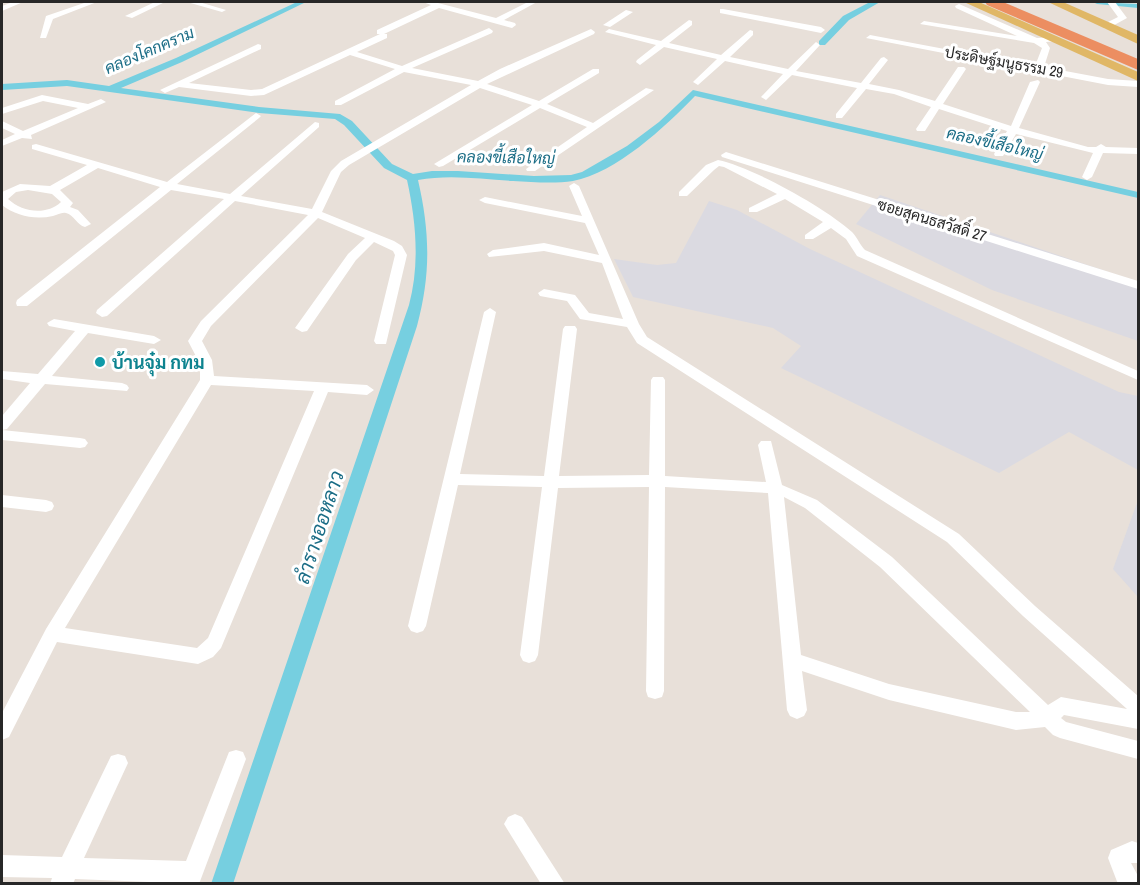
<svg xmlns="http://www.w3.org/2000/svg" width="1140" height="885" viewBox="0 0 1140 885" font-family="'Archivo Narrow',Sarabun,sans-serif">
  <rect width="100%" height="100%" fill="#e8e0d9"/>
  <g fill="#dbdae1">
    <polygon points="880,195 1138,282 1138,341 992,290 856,224"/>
    <polygon points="709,201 737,210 810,249 1119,392 1138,396 1138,470 1069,432 999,473 781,368 801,346 773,328 633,297 614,259 657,265 676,263"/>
    <polygon points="1138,500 1138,597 1113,569"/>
  </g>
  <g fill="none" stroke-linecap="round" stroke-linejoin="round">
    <g fill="#76cfe0" fill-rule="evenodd">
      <path d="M297,2H306L182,62L121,88L259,107L340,114L352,121L392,164L413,174L432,171H458L534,176L571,175L582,172L627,146L659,122L693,90L1138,192V198L695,96C665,127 616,173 573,181C554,184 532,182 513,181C482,179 449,174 418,180C430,232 431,274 417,326L233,884H211L409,305C420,264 416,221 407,180L384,168L344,125L335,119L259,113L67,86L2,90V84L67,80L109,86L176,58Z"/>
      <polygon points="870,2 880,2 849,20 825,45 819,45 819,41 843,16"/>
      <polygon points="1093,2 1138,4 1138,8 1097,4"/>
    </g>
    <g fill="#fff" fill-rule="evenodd">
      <polygon points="13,2 23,2 2,11 2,6"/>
      <polygon points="87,2 97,2 53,19 46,38 40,38 46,16"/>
      <polygon points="155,2 165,2 132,18 125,16"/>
      <polygon points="187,2 199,2 226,10 222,12"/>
      <path d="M423,2H434L496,18L528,2H537L504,20L515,23L516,25L512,28L439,8L384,34H387V38L357,52L402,66L489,28L493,31L492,33L412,68L478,81L500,69L591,29L595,32L594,34L487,84L539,101L593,69H599V73L547,104L593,123L646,88L654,90L535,171H527L526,169L587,127L540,108L443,166L439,167L434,164L532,105L480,88L349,165L341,172L322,212L394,241L402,246L407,255L386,344H376L374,341L395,255L393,251L374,242L356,260L307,331L302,332L295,328L348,254L365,238L318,218L211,326L202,341L212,360L214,376L367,385L374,390L367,395L328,392L221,648L213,657L198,664L57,642L9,737L2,740V713L46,629L200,380V364L188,341L201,321L308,215L235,201L107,316L102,317L96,313L97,310L224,199L171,190L27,306H17L16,303L17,300L160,187L98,168L60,190L73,203L70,207L78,210L91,224L85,227C77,225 74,215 66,213C61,212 58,215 53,216C35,220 16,216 2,205V192L20,184L50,186L87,165L32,149V145L36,144L167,182L256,113L261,116L259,118L177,184L230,194L315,122L319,123V127L241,196L312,209L331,171L341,161L471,85L404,72L341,105H335V101L395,69L350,55L264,95L251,96L179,87L165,93L160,90L258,44L261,45V49L189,83L251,90L262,89L380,34H377V30L431,5ZM28,190L52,194L61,202C46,216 22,212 8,199L16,192ZM211,385L314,391L208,638L197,648L65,628Z"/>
      <polygon points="1107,2 1115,2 1127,18 1107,29 1104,28 1104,24 1118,17"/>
      <polygon points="959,4 1037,38 1057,37 1057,41 1046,42 1050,48 1044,67 1108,79 1138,81 1138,87 1108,85 866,38 870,35 1035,66 1042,48 1034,43 920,24 924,21 1017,36 956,8 955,6"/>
      <polygon points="723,9 821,27 825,30 821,33 720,13 720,9"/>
      <polygon points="626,10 633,12 610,27 603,25"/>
      <polygon points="689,20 692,21 692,25 669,43 721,55 750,30 753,31 753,35 730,57 788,69 816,42 820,45 796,71 861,83 881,58 884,57 888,60 869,84 899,90 935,101 958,67 964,67 966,69 943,104 1011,126 1030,82 1038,80 1040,82 1019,128 1088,147 1096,147 1101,144 1106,147 1138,148 1138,154 1103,153 1092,177 1087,180 1082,177 1093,153 1016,134 1003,156 995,156 994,154 1007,131 939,109 925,131 917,131 916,129 931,107 894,94 866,89 842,118 836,118 836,114 857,88 792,75 766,100 761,97 783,74 725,61 698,85 693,82 695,80 717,59 664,47 640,65 636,62 637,60 656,45 605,32 609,29 661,41"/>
      <polygon points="42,95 88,104 101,99 106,102 31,135 32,139 22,138 2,146 2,140 15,134 2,128 2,121 23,131 78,108 43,101 2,114 2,108"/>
      <polygon points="726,152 1138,281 1138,289 722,157 721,155"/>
      <path d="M718,160C752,167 826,208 852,232C857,237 860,245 865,250L1138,371V380L857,256L846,239L831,228L813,239H805V235L823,222L785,199L757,212H749V208L777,194L724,167L719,166L714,170L687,196H679V192L706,165Z"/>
      <path d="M574,183L579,186L639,324L647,337L959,534L1035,606L1138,696V729L1064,715L1061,718L1066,722L1138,741V759L1060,738L1053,735L1045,727L1016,730L889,700L802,671L807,710L804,716L797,719L790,716L787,710L768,493L665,487L664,691L662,697L655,699L648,697L646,691L649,487L558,488L538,655L535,661L529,663L523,661L520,655L542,487L458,485L426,626L423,631L417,633L411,631L408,626L484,312L490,308L496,312L460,474L544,476L563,329L565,326H575L577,329L559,476L649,475L651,380L653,377H663L665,380V476L766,482L758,445L761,441H771L782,485L817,500L892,557L1048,705L1061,697L1127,709L1023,616L947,542L637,343L627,327L580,319L567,301L540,296L538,293L544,289L575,295L589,313L623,319L602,263L544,251L489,257L487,254L493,250L544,243L599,255L585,223L485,203L479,200L485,197L582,216L569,186ZM784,497L805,508L880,567L1030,712H1016L889,684L801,655Z"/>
      <polygon points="54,319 154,336 161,340 154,344 88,333 52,376 122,383 127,385 129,388 127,391 45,384 7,429 2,430 80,438 85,439 88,443 85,447 80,448 2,440 2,416 30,383 2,379 2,371 38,374 75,331 49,326 47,323"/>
      <polygon points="2,495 46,500 52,502 54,506 52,510 46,512 2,507"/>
      <polygon points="236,750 243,752 246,759 199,884 75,879 73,884 50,884 52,878 2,877 2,855 62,857 111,756 118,754 125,756 128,763 84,858 186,861 229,752"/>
      <polygon points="515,814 522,817 565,884 541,884 504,824 508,817"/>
      <polygon points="1132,841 1138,843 1138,863 1131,863 1138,876 1138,884 1118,884 1108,858 1111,850"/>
    </g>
    <g fill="#e0b766" fill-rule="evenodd">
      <polygon points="964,2 979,2 1138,72 1138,81"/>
      <polygon points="1048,2 1063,2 1138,35 1138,44"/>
    </g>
    <polygon fill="#ec8e61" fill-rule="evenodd" points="985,2 1003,2 1138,59 1138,70 987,5"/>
  </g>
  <circle fill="#0f9aa8" stroke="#fff" stroke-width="2" cx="100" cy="362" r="6"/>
  <g text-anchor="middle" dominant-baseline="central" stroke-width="6" stroke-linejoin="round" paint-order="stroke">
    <g font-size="15" fill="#272727" stroke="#fff">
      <text transform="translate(1004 62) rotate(10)">ประดิษฐ์มนูธรรม 29</text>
      <text transform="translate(932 220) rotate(17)">ซอยสุคนธสวัสดิ์ 27</text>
    </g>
    <g font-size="16" font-style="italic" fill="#1b6d86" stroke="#fff">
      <text transform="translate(149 50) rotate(-23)">คลองโคกคราม</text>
      <text transform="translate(995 143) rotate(13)">คลองขี้เสือใหญ่</text>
      <text transform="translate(506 157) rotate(1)">คลองขี้เสือใหญ่</text>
    </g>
    <g font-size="18" font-weight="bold" fill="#0d838f" stroke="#fff" text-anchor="start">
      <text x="112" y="362">บ้านจุ๋ม กทม</text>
    </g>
    <g font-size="20" font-style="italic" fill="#1b6d86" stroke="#fff">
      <text transform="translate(319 527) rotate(-72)">ลำรางออหลาว</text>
    </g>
  </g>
  <rect width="1140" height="885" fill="none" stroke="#272727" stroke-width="6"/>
</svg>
